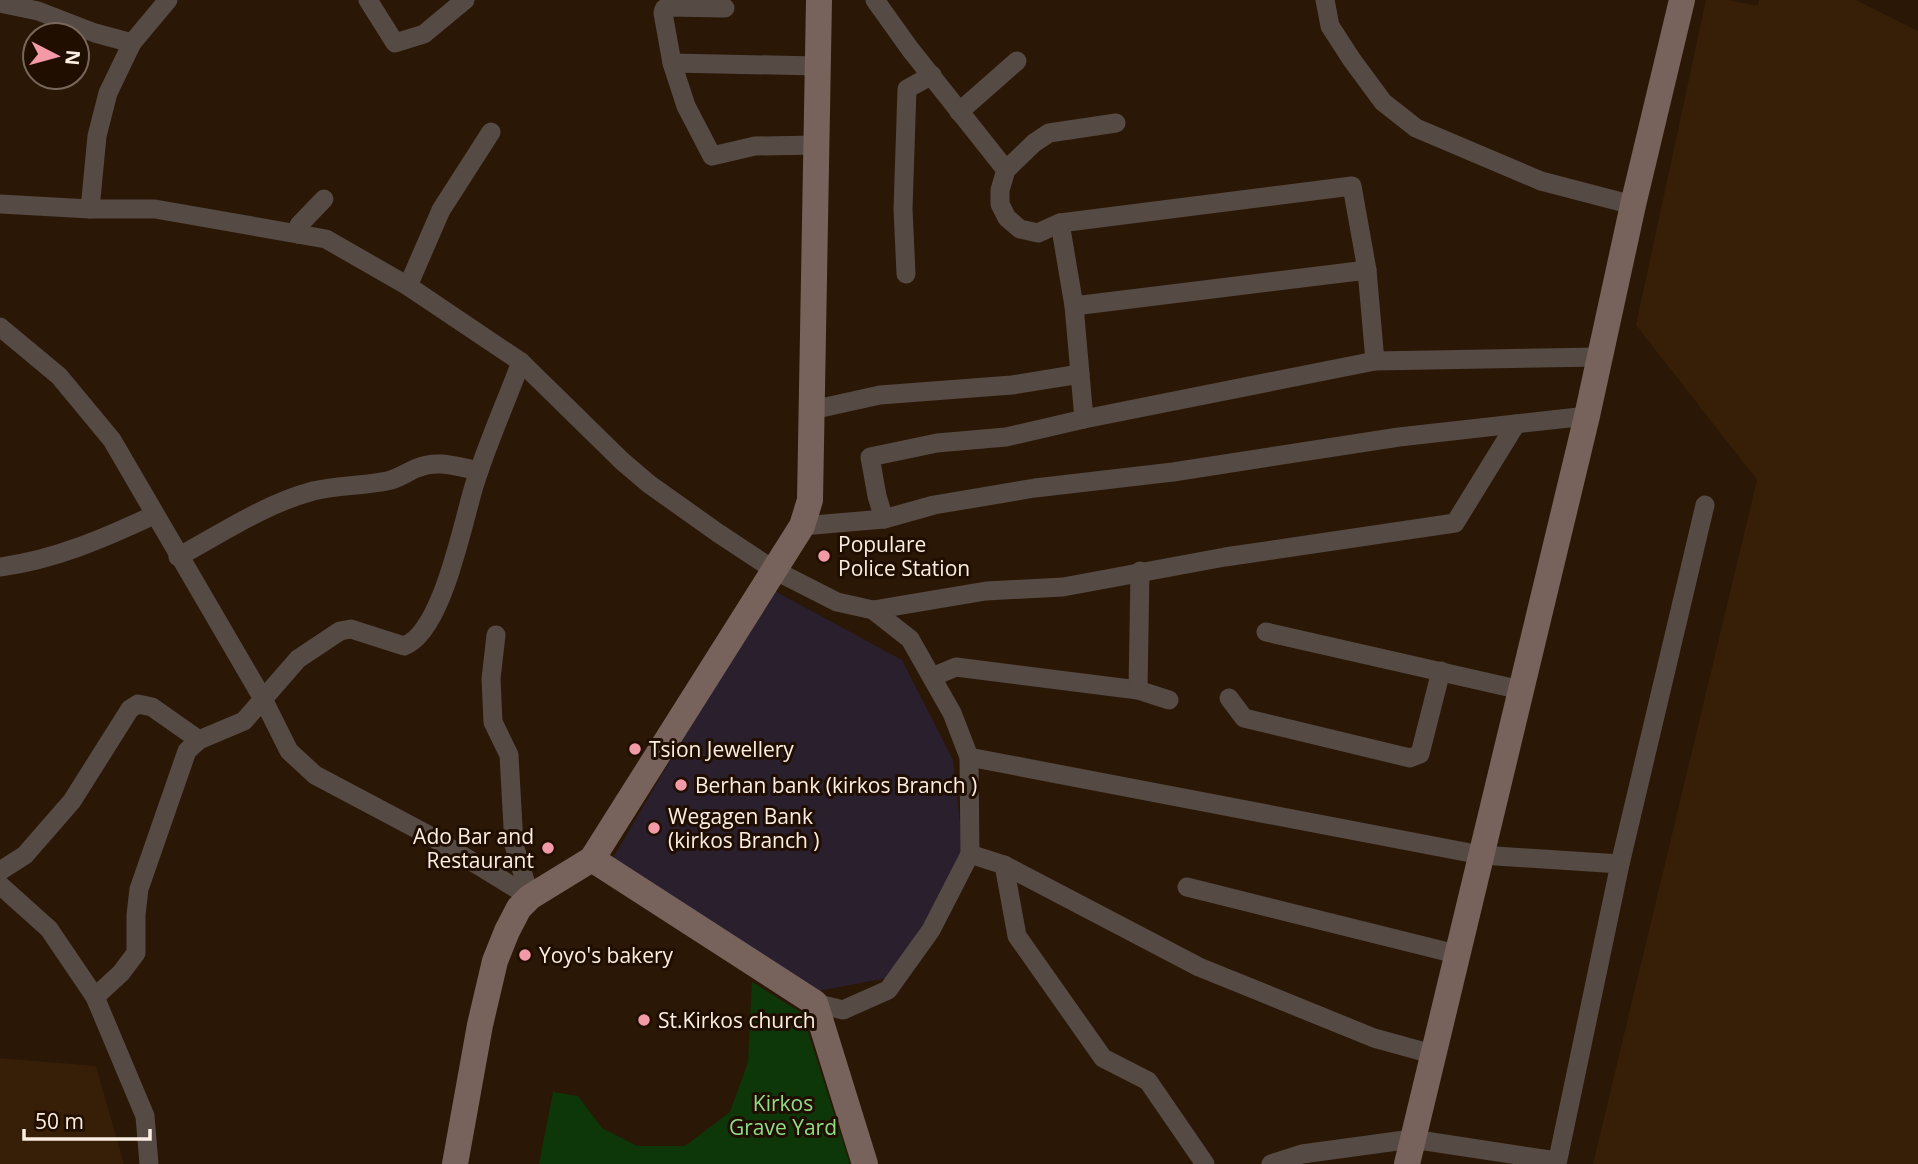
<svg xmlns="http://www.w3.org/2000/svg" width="1918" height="1164" viewBox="0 0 1918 1164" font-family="'Open Sans',sans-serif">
  <rect width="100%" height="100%" fill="#2a1706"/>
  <polygon fill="#291f2d" points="771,589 902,660 953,760 964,858 892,977 808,993 610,863"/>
  <g fill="#371e07">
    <polygon points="1706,0 1728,0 1758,6 1759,0 1856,0 1918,31 1918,1164 1593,1164 1757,480 1636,325"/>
    <polygon points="0,1058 96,1066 124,1164 0,1164"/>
  </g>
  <polygon fill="#0e3709" points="752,982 802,1013 850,1164 539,1164 553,1092 578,1096 602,1128 637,1146 685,1146 730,1112 748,1062"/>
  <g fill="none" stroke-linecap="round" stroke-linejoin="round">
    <g stroke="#564a44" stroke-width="19">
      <polyline points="368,0 395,43 424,34 465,0"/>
      <polyline points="875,0 910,49 1006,170"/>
      <polyline points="1325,0 1330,26 1352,60 1383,102 1416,128 1541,181 1633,205"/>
      <polyline points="0,3 38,11 95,33 132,43"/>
      <polyline points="725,8 667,7 664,9 663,13 672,63 686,106 712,156 755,146 817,145"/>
      <polyline points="672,63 818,66"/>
      <polyline points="959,112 1017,61"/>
      <polyline points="1116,123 1049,133 1034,143 1006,170 1000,190 1000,204 1007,218 1020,229 1038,233 1060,223 1352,186 1367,270 1375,361"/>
      <polyline points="0,204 90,209 155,209 326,239 408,286 521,362 622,461 649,484 718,533 774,570 837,602 873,610 910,639 952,713 969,757 970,854 931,930 888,990 843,1010 815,1003"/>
      <polyline points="90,209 97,136 108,93 132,43 168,0"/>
      <polyline points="1060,223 1074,306 1084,419 1375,361 1599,357"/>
      <polyline points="298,234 299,225 324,199"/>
      <polyline points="906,274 903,209 907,89 932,75"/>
      <polyline points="408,286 441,210 491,132"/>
      <polyline points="1074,306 1367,270"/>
      <polyline points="0,327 59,376 112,440 263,699 289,751 315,775 432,837 530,897"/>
      <polyline points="812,410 880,395 1012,385 1080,374"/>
      <polyline points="884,519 934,505 1035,488 1173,472 1399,437 1587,416"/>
      <polyline points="802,526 884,519 877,496 870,457 937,443 1006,437 1084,419"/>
      <path d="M178,557C222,533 265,504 313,491C338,485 362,486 387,481C398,479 407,472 417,468C438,459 458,467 479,471"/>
      <path d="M0,567C54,560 105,538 154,515"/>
      <polyline points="873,610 986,591 1063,587 1225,557 1455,523 1516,424"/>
      <polyline points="1266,632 1521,690"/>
      <polyline points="496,635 491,679 493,722 509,755 514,845 530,897"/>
      <polyline points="932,677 956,667 1138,690 1169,700"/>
      <polyline points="1138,690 1140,571"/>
      <polyline points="1229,698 1244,718 1410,758 1420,754 1441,671"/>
      <polyline points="969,757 1481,855 1620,864"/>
      <polyline points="970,854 1004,865 1017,936 1103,1058 1148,1081 1205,1164"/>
      <polyline points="1004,865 1199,967 1374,1038 1432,1054"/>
      <polyline points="0,871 25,855 72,801 130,709 138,704 152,707 199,740"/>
      <polyline points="0,885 49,929 95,997 145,1116 149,1164"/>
      <polyline points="1187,887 1456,954"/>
      <path d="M95,997L121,973L136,953V915L139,889L187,751L199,740L244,721L298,659L340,631L351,629L404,646C443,632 463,520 475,483C488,442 506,402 521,362"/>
      <polyline points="1271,1164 1302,1154 1412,1139 1557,1161"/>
      <polyline points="1557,1164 1620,864 1705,505"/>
    </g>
    <g stroke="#77635b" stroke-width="26">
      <polyline points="592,859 815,1003 865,1164"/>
      <polyline points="455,1164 480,1025 495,961 507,931 519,908 530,897 592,859 802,526 810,500 819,0"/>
      <polyline points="1407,1164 1587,416 1633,205 1682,0"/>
    </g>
  </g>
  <g fill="#f39aa9" stroke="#200e01" stroke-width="2.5">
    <circle cx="824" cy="556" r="7"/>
    <circle cx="635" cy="749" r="7"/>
    <circle cx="681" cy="785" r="7"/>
    <circle cx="654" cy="828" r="7"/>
    <circle cx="548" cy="848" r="7"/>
    <circle cx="525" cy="955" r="7"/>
    <circle cx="644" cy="1020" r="7"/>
  </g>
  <g text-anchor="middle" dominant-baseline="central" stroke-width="6" stroke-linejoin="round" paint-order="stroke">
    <g font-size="21" fill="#fceee3" stroke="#200e01" text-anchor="start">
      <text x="838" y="544">Populare<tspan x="838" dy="24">Police Station</tspan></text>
      <text x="649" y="749">Tsion Jewellery</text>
      <text x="695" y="785">Berhan bank (kirkos Branch )</text>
      <text x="668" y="816">Wegagen Bank<tspan x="668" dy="24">(kirkos Branch )</tspan></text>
      <text x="534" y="836" text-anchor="end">Ado Bar and<tspan x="534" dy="24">Restaurant</tspan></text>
      <text x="539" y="955">Yoyo's bakery</text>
      <text x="658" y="1020">St.Kirkos church</text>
    </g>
    <g font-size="21" fill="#8fdf85" stroke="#200e01">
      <text x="783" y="1103">Kirkos<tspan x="783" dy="24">Grave Yard</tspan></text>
    </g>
  </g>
  <g transform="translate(56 56) rotate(96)"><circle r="33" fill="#200e01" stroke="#78685b" stroke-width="2"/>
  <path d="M0-5L12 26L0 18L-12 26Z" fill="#f39aa9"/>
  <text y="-10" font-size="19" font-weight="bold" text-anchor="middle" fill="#fceee3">N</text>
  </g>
  <path d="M24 1129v10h126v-10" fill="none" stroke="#fceee3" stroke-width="3.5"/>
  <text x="35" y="1129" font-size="21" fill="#fceee3" stroke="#200e01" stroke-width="5" paint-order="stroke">50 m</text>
</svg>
